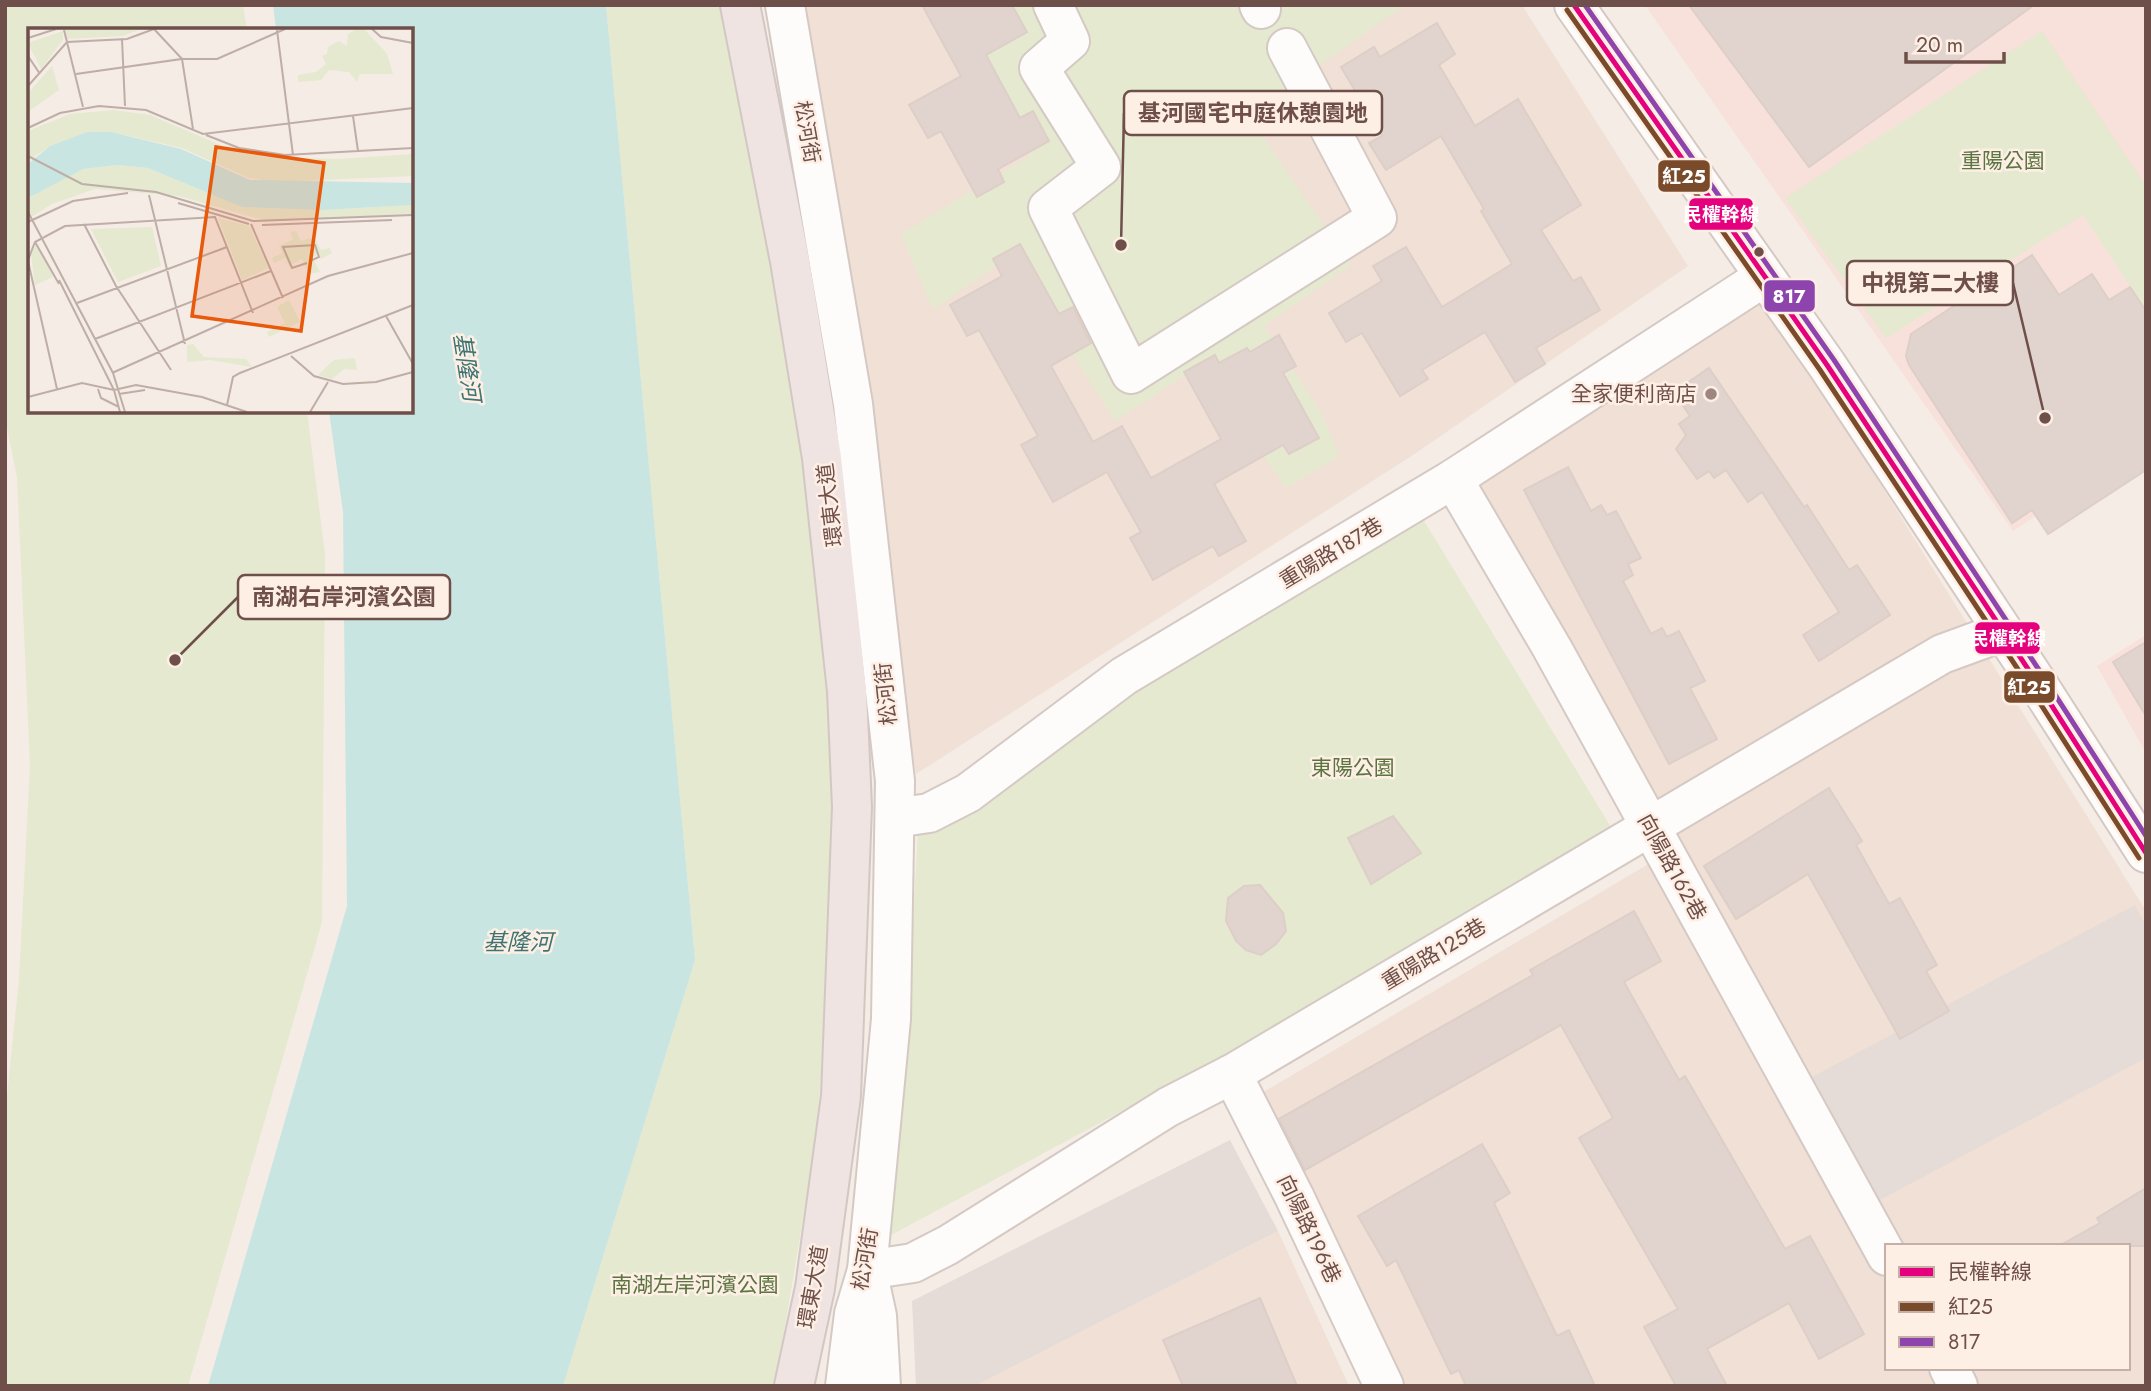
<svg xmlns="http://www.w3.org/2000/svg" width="2151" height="1391" viewBox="0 0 2151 1391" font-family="Jost,'Noto Sans TC',sans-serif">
  <rect width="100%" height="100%" fill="#f5ece5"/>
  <g fill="#f0e0d5" fill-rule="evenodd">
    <polygon points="799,5 1522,5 1688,266 1413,455 916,774"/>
    <path d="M1754,281L2146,911V1386H1391L1250,1100L1679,846L1448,482ZM1887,1246H2128V1368H1887Z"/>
    <polygon points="1278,1231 1349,1386 975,1386"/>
  </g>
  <g fill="#f8e0db">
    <polygon points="1645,5 2146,5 2146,442 2013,531"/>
    <polygon points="2146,635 2146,753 2097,666"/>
  </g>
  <g fill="#e6dcd7">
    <polygon points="2135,905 2146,926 2146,1058 1878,1201 1812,1077"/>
    <polygon points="1230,1140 1278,1231 975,1386 916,1386 912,1301"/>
  </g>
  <g fill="#e4e9d0">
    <polygon points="5,5 243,5 247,30 30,30 30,411 307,411 325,555 322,922 188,1386 5,1386 5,1115 19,979 30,765 17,477 5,418"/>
    <polygon points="606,5 733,5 804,388 840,818 816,1141 775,1386 563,1386 695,960"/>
    <polygon points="999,5 1405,5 1249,116 1351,265 1264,326 1321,412 1339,456 1286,488 1201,365 1115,421 1010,256 933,310 901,234 1030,156 972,64 1017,35"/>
    <polygon points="2042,31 2146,186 2146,310 2083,215 1886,338 1785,198"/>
    <polygon points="1415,506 1614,832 1202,1068 882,1240 911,959 918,831"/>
  </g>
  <polygon fill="#c9e5e2" points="273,5 606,5 695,960 563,1386 208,1386 347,906 343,512 329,411 411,411 411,30 276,30"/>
  <g fill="#e1d4ce" stroke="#ddcec8" stroke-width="2">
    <polygon points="922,5 1012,5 1027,32 986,55 1020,118 1033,111 1049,141 998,169 1004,182 977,197 941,131 928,138 909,105 961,76"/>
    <polygon points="1689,5 2034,5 1809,167"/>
    <polygon points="1437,23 1455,54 1439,65 1475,126 1518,99 1581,205 1541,230 1573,281 1581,277 1600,310 1536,348 1545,364 1515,382 1485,332 1422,370 1428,379 1400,396 1362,333 1346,342 1329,313 1382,281 1373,266 1406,247 1442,307 1512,264 1481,211 1484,209 1441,136 1386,170 1369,143 1382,136 1341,67 1374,47 1380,57"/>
    <polygon points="1020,244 1059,314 1073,307 1091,343 1051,366 1093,442 1122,426 1151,478 1221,439 1184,372 1215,355 1219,363 1247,348 1250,352 1279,335 1296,366 1283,373 1319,438 1289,454 1283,445 1214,484 1246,541 1219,556 1213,546 1153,580 1130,538 1141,532 1107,472 1053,502 1021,445 1038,436 979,330 967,336 950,305 1002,276 993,259"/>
    <polygon points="2032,255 2059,295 2092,274 2109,300 2130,287 2146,311 2146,470 2048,534 2032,510 2012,523 1909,365 1906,356 1911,334"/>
    <polygon points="1709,368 1804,507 1807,505 1849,570 1857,565 1890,615 1819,661 1803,635 1839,612 1762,492 1748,502 1726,470 1714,478 1709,471 1697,479 1676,449 1686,435 1679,424 1690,416 1674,392"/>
    <polygon points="1568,467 1591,511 1601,505 1607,515 1616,511 1641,558 1628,564 1633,575 1623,581 1651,634 1662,628 1667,637 1679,631 1705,681 1690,688 1717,739 1669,764 1524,490"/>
    <polygon points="2146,642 2146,716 2113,662"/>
    <polygon points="1829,788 1862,841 1856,845 1889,904 1900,898 1937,965 1926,971 1949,1011 1900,1039 1808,874 1736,919 1704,866"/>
    <polygon points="1393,816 1421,853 1371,884 1348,838"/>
    <polygon points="1260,885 1283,913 1286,931 1276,944 1261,955 1246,950 1236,941 1226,921 1228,898 1244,886"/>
    <polygon points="1634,911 1661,961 1624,982 1679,1080 1685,1076 1785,1249 1810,1236 1864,1334 1819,1359 1789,1303 1707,1349 1727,1386 1676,1386 1644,1327 1678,1309 1579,1138 1613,1118 1561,1025 1305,1170 1279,1119 1533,975 1530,970"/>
    <polygon points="1482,1144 1510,1193 1494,1203 1557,1336 1569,1330 1595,1386 1466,1386 1459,1370 1451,1374 1396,1260 1387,1266 1358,1216"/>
    <polygon points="2146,1188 2146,1246 2059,1246 2100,1223 2097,1218"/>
    <polygon points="1260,1298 1297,1386 1183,1386 1163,1340"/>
  </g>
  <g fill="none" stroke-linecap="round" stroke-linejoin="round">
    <defs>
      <g id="minor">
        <polyline points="785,5 853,404 895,781 891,1019 867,1270 854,1314 845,1386"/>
        <polyline points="1053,5 1070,41 1039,68 1101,167 1048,208 1131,374 1377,218 1287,48"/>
        <polyline points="1259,5 1261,9"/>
        <polyline points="1574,5 1827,365 2036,681 2146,853"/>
        <polyline points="1453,479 1552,648 1887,1256"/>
        <polyline points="895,818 929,813 968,793 1124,676 1453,479 1764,277"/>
        <polyline points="1232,1074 1294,1196 1384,1386"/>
        <polyline points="1949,1368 1958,1386"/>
        <polyline points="881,1386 877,1316 867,1270 913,1263 948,1245 1168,1107 1232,1074 1942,654 2002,632"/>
      </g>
      <polyline id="highway" points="740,5 790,261 822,458 847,691 852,807 841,1096 815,1288 794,1386"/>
    </defs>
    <use href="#minor" stroke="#d5c9c4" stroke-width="42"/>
    <use href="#highway" stroke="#d3c7c3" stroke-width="42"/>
    <use href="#minor" stroke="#fefcfb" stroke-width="38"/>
    <use href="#highway" stroke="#efe4e2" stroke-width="38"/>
    <defs>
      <polyline id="bus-1" points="1574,5 1827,365 2036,681 2146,853"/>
      <polyline id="bus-2" points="1567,10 1820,370 2029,686 2139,858"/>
      <polyline id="bus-3" points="1585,5 1834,360 2043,676 2146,836"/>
    </defs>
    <use href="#bus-1" stroke="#feefe5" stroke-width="10"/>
    <use href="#bus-2" stroke="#feefe5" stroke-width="10"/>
    <use href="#bus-3" stroke="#feefe5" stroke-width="10"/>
    <use href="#bus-1" stroke="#e5007d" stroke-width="5"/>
    <use href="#bus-2" stroke="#7a4b2a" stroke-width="5"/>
    <use href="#bus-3" stroke="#8e44ad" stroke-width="5"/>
  </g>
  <circle fill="#6f4f49" stroke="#feefe5" stroke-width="2.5" cx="1759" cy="252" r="6"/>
  <circle fill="#9e8680" stroke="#feefe5" stroke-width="2.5" cx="1711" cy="394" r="7"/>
  <g text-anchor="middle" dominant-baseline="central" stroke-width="5" stroke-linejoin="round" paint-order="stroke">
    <g font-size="21" fill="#6f4f49" stroke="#feefe5">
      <text transform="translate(807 132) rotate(80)">松河街</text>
      <text transform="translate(830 505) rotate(-97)">環東大道</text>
      <text transform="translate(1331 553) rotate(-31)">重陽路187巷</text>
      <text transform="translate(886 694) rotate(-96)">松河街</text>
      <text transform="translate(1672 867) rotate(61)">向陽路162巷</text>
      <text transform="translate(1434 954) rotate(-31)">重陽路125巷</text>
      <text transform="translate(1309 1229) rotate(64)">向陽路196巷</text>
      <text transform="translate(865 1259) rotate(-80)">松河街</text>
      <text transform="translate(813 1287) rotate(-80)">環東大道</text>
    </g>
    <g font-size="21" fill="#5b7542" stroke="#feefe5">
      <text x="2003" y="161">重陽公園</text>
      <text x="1353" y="768">東陽公園</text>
      <text x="695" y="1285">南湖左岸河濱公園</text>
    </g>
    <g font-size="21" fill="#6f4f49" stroke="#feefe5" text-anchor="end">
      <text x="1697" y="394">全家便利商店</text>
    </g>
    <g font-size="23" font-style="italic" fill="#3e7573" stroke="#feefe5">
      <text transform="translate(467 367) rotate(81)">基隆河</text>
      <text x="518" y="942">基隆河</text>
    </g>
  </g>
  <g transform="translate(28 28)">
    <rect width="385" height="385" fill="#f5ece5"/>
    <path d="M114,1L94,8L39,11L37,2ZM327,2H337L359,26L365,46H332L329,54L321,44L301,42L293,52L270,54V47L288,44L298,36L294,28L299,26L300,19L311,13L319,18L320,6ZM35,3V12L13,41L0,15ZM24,38L31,62L1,83L0,65ZM86,82L122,87L204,122L236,129L312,131L385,126V148L249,154L221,150L154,120L83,104H59L22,118L0,133V104L5,101L42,86ZM89,137L120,140L214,179L294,182L385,177V186L239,193L151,168L67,161L24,176L0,191V172L14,159L55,141ZM190,190L221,198L241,240L214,252ZM124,199L133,238L90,254L63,201ZM268,203L273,213L281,210L288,212L293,222L302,220L304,225L293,231L291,226L284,229L292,244L281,246L274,231L261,238L257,230L246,235L244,230L254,225L251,218L265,211L262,204ZM9,215L25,249L7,257L3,226ZM261,272L272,294L241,309L239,304L257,295L249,279ZM165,316L176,329L218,331L224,339L182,332L159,334V317ZM327,330L329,342L316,341L304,351L290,347L306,332Z" fill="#e4e9d0"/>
    <path d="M59,104H83L153,121L222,152L385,155V177L294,182L214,179L120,140L89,137L55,141L0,170V136L22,118Z" fill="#c9e5e2"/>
    <path fill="none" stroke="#bfada7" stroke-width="2" d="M126,1L154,31H189L257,1M344,1L353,9L385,15M36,2L55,79M249,2L265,127M0,10L28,1M94,11L97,78M0,28L12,46M48,46L154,31L165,101M0,58L39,14L99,11L126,1M325,88L330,123M0,100L32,85L71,78L118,82L175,106L385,80M178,107L211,120L257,127L385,120M0,128L54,156L128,164L225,193L385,187M121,167L157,316M150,175L221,196M0,184L85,345L97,384M0,194L45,173L100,165M56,196L88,258L143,342M223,196L255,270M234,197L364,192M7,214L31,256M0,232L7,214L37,198L187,189L225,285M0,233L29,361M279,235L264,240L255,219L287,217L291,229L282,233M31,252L86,362L92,384M49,275L199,219M358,288L385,336M67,311L243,243M263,328L286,348L315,356L348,354L385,344M84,345L300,248L385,225M70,361L73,370L91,379M91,366L117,362M0,369L54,355L86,362L108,357L174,369L219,384M199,377L205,349L212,345L385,277M282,384L300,354"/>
    <path fill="#e8590c" fill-opacity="0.15" stroke="#e8590c" stroke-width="3.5" d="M188,119L296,135L273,303L164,288Z"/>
    <rect width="385" height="385" fill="none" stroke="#6f4f49" stroke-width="3.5"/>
  </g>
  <path fill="none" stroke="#6f4f49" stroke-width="2.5" d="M1121 245L1124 113M2045 418L2013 283M175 660L238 597"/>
  <g fill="#6f4f49" stroke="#feefe5" stroke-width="2.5">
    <circle cx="1121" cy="245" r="7"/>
    <circle cx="2045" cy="418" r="7"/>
    <circle cx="175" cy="660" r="7"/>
  </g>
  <g fill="#feefe5" stroke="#6f4f49" stroke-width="2.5">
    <rect x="1124" y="91" width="258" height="44" rx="7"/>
    <rect x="1847" y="261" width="166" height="44" rx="7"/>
    <rect x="238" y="575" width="212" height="44" rx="7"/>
  </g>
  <g font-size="23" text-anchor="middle" font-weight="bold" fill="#6f4f49">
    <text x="1253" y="121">基河國宅中庭休憩園地</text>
    <text x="1930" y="291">中視第二大樓</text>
    <text x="344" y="605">南湖右岸河濱公園</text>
  </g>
  <g stroke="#feefe5" stroke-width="2.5">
    <rect x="1657" y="159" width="54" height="34" rx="7" fill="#7a4b2a"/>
    <rect x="1688" y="197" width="66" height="34" rx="7" fill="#e5007d"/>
    <rect x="1763" y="279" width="53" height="34" rx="7" fill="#8e44ad"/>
    <rect x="1974" y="621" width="67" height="34" rx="7" fill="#e5007d"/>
    <rect x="2003" y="670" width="53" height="34" rx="7" fill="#7a4b2a"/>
  </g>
  <g font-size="19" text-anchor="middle" font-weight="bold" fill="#fff">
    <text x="1684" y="183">紅25</text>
    <text x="1721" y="221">民權幹線</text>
    <text x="1789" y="303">817</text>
    <text x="2008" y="645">民權幹線</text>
    <text x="2029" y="694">紅25</text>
  </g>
  <rect width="2151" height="1391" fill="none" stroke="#6f4f49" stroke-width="14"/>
  <rect x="1885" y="1244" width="245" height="126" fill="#feefe5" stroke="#c5afa7" stroke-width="2"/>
  <rect x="1899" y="1267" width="35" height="10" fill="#e5007d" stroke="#c5afa7" stroke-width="2"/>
  <text x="1948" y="1279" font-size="21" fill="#6f4f49">民權幹線</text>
  <rect x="1899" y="1302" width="35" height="10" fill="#7a4b2a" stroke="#c5afa7" stroke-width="2"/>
  <text x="1948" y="1314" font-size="21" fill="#6f4f49">紅25</text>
  <rect x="1899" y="1337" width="35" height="10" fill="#8e44ad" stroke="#c5afa7" stroke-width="2"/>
  <text x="1948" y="1349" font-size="21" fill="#6f4f49">817</text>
  <path d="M1906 52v10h98v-10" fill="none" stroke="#6f4f49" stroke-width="3.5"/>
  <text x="1916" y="52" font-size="21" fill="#6f4f49" stroke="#feefe5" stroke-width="5" paint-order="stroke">20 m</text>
</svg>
